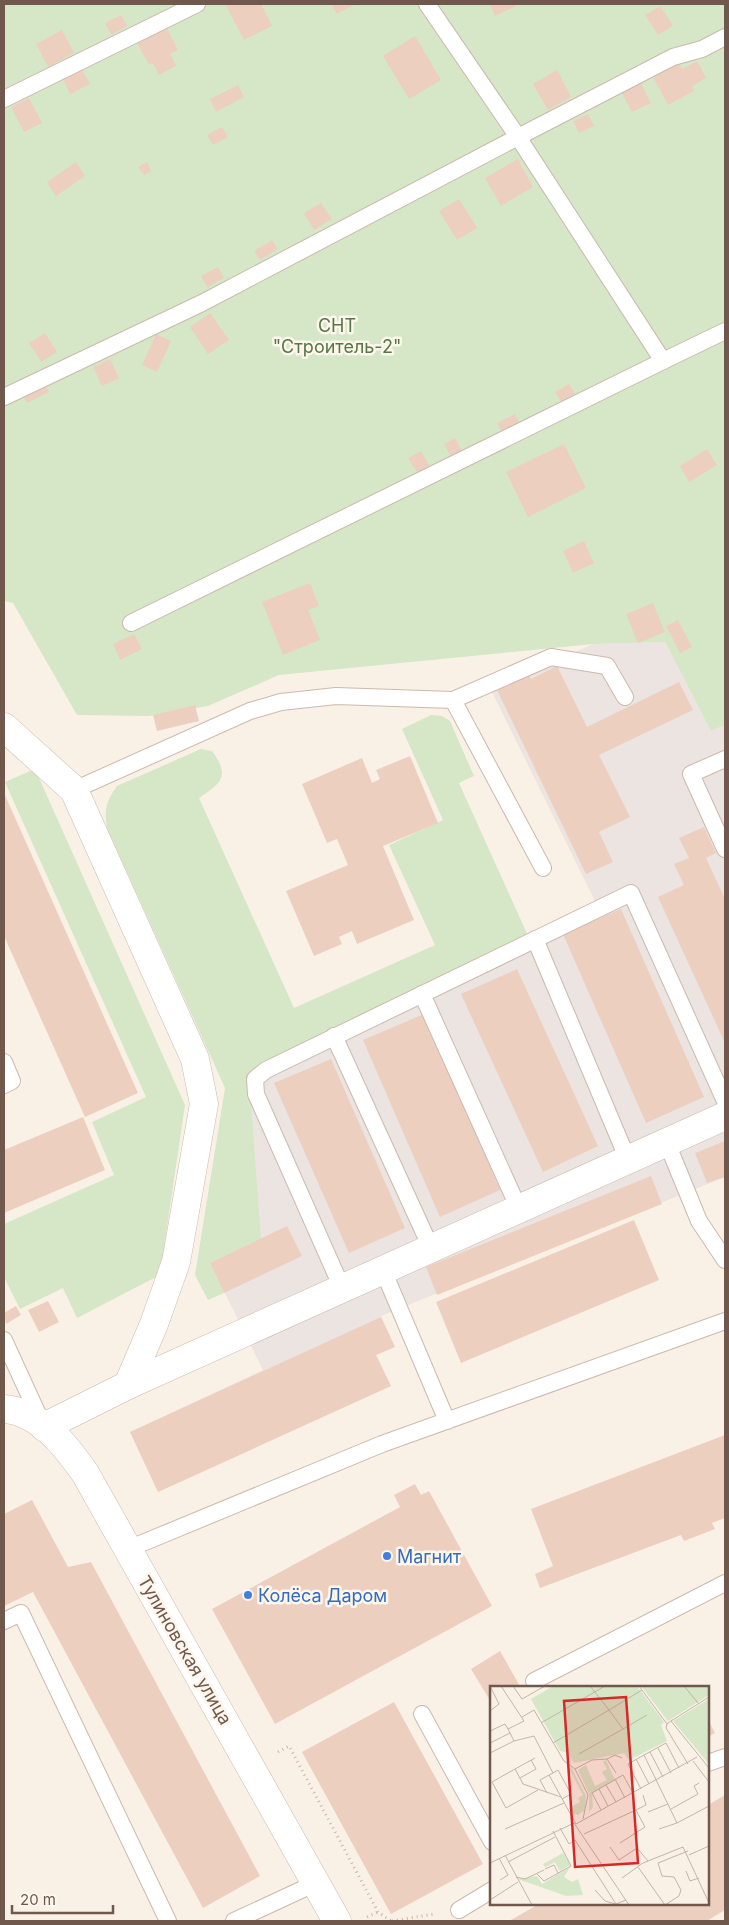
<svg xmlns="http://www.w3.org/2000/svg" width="729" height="1925" viewBox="0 0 729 1925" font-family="Inter,sans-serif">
  <rect width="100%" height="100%" fill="#faf1e6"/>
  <polygon fill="#ebe4e0" points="665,642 711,731 725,725 725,1177 381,1316 395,1347 376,1355 391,1386 158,1492 130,1432 263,1370 210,1263 249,1077 597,905 491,690 593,644"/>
  <g fill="#d5e7c6">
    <polygon points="4,4 725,4 725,725 711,731 665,642 593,644 279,675 208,706 149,716 77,715 13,603 4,601"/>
    <path d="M431,715L442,716L450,721L474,776L459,783L529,938L249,1077L261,1239L210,1263L224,1293L208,1300L195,1275L225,1088L107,828C104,810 106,801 117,786L201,749L212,751C231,777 221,783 199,798L294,1008L435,945L389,845L443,820L402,729Z"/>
    <polygon points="35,769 185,1105 160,1275 77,1318 63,1288 20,1309 4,1277 4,1224 114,1175 92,1122 146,1097 5,782"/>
  </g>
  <g fill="#edcfc0">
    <polygon points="225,4 261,4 272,26 244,40"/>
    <polygon points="331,4 356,4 337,14"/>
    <polygon points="493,4 514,4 516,6 495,16 490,5"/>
    <polygon points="660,6 673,26 658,35 645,15"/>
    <polygon points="121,15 127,26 111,35 105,23"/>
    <polygon points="164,22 178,50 170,54 176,66 159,75 153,63 149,65 134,37"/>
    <polygon points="62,30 74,53 48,67 36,44"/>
    <polygon points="415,36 441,80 409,99 383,56"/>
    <polygon points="697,61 706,78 692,86 694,91 668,105 653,77 679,63 682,69"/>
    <polygon points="79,64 90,84 70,94 60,73"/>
    <polygon points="557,70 571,97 548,110 533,84"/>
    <polygon points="639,80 651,103 632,112 620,90"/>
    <polygon points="238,85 244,97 216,112 210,99"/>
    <polygon points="29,98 42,123 24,132 11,107"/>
    <polygon points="588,114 594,126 579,133 573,121"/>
    <polygon points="222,127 228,137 213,145 207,135"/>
    <polygon points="518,159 533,187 501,206 485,178"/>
    <polygon points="76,162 85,176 56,196 47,182"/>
    <polygon points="147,162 151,172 144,175 138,167"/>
    <polygon points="459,199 477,228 457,240 439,211"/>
    <polygon points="321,203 332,219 314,230 304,213"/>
    <polygon points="272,240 278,249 260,260 254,251"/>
    <polygon points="218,267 224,278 207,287 201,276"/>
    <polygon points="210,313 229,340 208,354 190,327"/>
    <polygon points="45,333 57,352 41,362 29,343"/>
    <polygon points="156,334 171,341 157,372 142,365"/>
    <polygon points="110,359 119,378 102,386 93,367"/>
    <polygon points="44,383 49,392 27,403 22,394"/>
    <polygon points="569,384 577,397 563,405 555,392"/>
    <polygon points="515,414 522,428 505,437 497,423"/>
    <polygon points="455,438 462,451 451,457 444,444"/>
    <polygon points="564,444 586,488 528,517 506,472"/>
    <polygon points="707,449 717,465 689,482 680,466"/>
    <polygon points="421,451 432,470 420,477 408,458"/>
    <polygon points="584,541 594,563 573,573 563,551"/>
    <polygon points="310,583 319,606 308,610 320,640 283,655 262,602"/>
    <polygon points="653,603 665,632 638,643 626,614"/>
    <polygon points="678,620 692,647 680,653 666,626"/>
    <polygon points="134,634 142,649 120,660 113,644"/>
    <polygon points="557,666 587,727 679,682 693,710 599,755 630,817 599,832 613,862 586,874 497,690 529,675 531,679"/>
    <polygon points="195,705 199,721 157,731 153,715"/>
    <polygon points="410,756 438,823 383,846 414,920 357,944 352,931 339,937 342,944 314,956 286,891 348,865 337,839 327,843 302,784 362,758 372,783 380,779 376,770"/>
    <polygon points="4,793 138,1093 85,1117 4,936"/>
    <polygon points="704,827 716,853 706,858 725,899 725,1043 658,897 684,885 674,864 689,858 679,838"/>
    <polygon points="621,909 704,1097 646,1123 563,934"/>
    <polygon points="517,969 598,1146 543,1172 461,994"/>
    <polygon points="424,1014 500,1190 440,1217 363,1040"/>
    <polygon points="331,1059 405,1228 349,1253 274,1083"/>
    <polygon points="83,1117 105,1170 4,1213 4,1150"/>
    <polygon points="725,1141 725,1177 707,1183 695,1153"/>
    <polygon points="651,1176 662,1204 437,1295 426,1267"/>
    <polygon points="634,1220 659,1280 461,1363 436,1302"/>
    <polygon points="287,1226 302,1256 224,1293 210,1263"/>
    <polygon points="48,1301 59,1322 39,1332 28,1310"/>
    <polygon points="16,1306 21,1315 6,1324 4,1313"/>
    <polygon points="381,1317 395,1347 376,1355 391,1386 158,1492 130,1432"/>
    <polygon points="725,1435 725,1518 712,1523 715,1529 684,1541 681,1535 540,1588 535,1574 553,1566 531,1509"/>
    <polygon points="415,1484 421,1495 429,1491 492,1606 275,1724 212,1609 400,1507 394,1495"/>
    <polygon points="32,1500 68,1567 91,1562 260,1876 203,1908 33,1592 4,1606 4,1514"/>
    <polygon points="500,1651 521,1688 492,1688 492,1704 471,1669"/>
    <polygon points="394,1702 483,1864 391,1914 302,1752"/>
    <polygon points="708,1720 715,1733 708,1737"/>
    <polygon points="725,1795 725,1910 707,1921 509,1921 539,1904 708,1904 708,1805"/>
  </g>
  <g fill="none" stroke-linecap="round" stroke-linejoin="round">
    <defs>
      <g id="lane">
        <polyline points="427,4 518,137 673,57 702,49 725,37"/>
        <polyline points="4,99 197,4"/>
        <polyline points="663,361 725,331"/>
        <polyline points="4,397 202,303 518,137 663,361 131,623"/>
        <polyline points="453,700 551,657 607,666 625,697"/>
        <polyline points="725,759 691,774 725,849"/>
        <polyline points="74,790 250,711 281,702 336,696 453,700 543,868"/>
        <polyline points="535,939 628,1160"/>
        <polyline points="422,994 519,1209"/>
        <polyline points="334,1036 431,1248"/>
        <polyline points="4,1062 12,1081 4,1085"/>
        <polyline points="667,1143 699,1221 725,1260"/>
        <polyline points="383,1270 447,1421"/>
        <polyline points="342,1288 256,1094 255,1079 266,1070 631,893 725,1101"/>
        <polyline points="4,1340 42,1423"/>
        <polyline points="128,1549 382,1444 725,1321"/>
        <polyline points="4,1621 21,1613 168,1921"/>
        <polyline points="534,1681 725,1583"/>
        <polyline points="422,1714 492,1842"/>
        <polyline points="708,1763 725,1757"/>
        <polyline points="459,1910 492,1890"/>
        <polyline points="234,1921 316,1883"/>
      </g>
      <g id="street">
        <polyline points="4,727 74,790 195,1059 204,1104 176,1262 154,1324 128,1385"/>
        <path d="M4,1409C39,1411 66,1446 85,1473L337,1921"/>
        <polyline points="44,1427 128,1385 725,1116"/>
      </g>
    </defs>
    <use href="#lane" stroke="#cbb9ad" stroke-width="18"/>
    <use href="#street" stroke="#cbb9ad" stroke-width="29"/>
    <g stroke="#d2b3a3" stroke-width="3" stroke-dasharray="1 4" stroke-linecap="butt">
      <polyline points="278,1752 289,1746 378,1912 391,1921"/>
      <polyline points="367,1917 378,1912"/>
      <polyline points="392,1921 434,1914"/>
    </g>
    <use href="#lane" stroke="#fff" stroke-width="16"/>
    <use href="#street" stroke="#fff" stroke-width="28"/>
  </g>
  <g fill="#3f7fe0" stroke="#fdf6ec" stroke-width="2">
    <circle cx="387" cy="1556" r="5"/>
    <circle cx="248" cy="1595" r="5"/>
  </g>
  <g text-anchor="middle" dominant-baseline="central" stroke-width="5" stroke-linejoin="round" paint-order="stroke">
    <g font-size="18" fill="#577746" stroke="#fdf6ec">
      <text x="337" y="325">СНТ<tspan x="337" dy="21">"Строитель-2"</tspan></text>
    </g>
    <g font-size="18" fill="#366cbe" stroke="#fdf6ec" text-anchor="start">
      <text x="397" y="1556">Магнит</text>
      <text x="258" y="1595">Колёса Даром</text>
    </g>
    <g font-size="18" fill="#71584d" stroke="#fdf6ec">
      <text transform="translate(185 1650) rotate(60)">Тулиновская улица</text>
    </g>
  </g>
  <g transform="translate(490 1686)">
    <rect width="219" height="219" fill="#faf1e6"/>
    <path d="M63,0H147L174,36L171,39L177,55L139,74L134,67L84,77L78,67L70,65L41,13ZM151,0H219V9L178,35ZM219,13V78L183,35ZM116,74L125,94L102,107L103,121L99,126V108L88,84L96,79L105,100L117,94L112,86L117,83L113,76ZM81,81L96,110L95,124L88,129L83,128L79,122L90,116L88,112L93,109L79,83ZM73,167L80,179L70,185L65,176L55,181L53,178ZM80,181L74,191L82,196L88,193L93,209L76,210L28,193L47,190L52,198Z" fill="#d5e7c6"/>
    <path fill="none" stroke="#c3b4a9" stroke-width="1" d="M0,0L9,18L0,25M11,0L34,35L18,43L20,47M23,0L32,13L55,0M100,0L119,24L152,4M149,0L177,38L176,42L198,78M194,0L208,17M32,31L44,24L74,75L85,83L98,109L93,133M181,35L219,11M51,37L115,0M177,38L181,35L219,82M133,43L157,29M0,45L15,38L18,43M0,57L20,47L24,55M63,57L119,24L133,43L89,68M168,62L181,87M160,66L173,91M0,67L24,55L44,50L63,87L59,89L86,138L207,71M154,69L187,137L219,120M45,72L25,83L33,98L71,111M117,73L125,69L132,72M146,73L159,98M203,75L219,96M25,83L2,96L16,122L48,104M85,83L102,74L117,73L126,87M63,87L68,84L81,108L72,113M30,92L46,83L41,74M125,93L135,112M116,99L126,116M109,103L118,120M151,103L138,78L154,69L176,57L189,82M57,107L50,94L59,89M181,123L208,108L204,100L209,97M111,124L102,107L133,89L143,107M146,124L156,119L153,109M158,126L178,118M70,142L79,158L85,154L126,218L136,214M15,143L74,117M169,143L187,137M94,148L146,124L155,141L130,157M120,161L129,174L147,162L158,175M15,169L42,219M199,169L219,160M9,172L18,189L10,194M18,176L65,151M0,177L84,137L139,219M148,181L175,219M55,183L64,179L68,187M196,185L200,195L209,192M47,188L54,195L81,180L63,145M26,191L35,193L54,184M132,192L153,177L193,161L219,217M105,204L115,215L125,218M0,214L28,196M175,219L189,210L191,204L184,191L172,190L168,177L198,165"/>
    <path fill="#d62828" fill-opacity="0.15" stroke="#d62828" stroke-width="2.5" d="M136,11L148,177L85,181L74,15Z"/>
    <rect width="219" height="219" fill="none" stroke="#71584d" stroke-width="2.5"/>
  </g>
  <rect width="729" height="1925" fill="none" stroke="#71584d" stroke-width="10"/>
  <path d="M12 1905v8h101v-8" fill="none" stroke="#71584d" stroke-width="2.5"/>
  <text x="20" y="1905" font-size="15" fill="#71584d" stroke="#fdf6ec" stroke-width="4" paint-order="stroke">20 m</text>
</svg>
